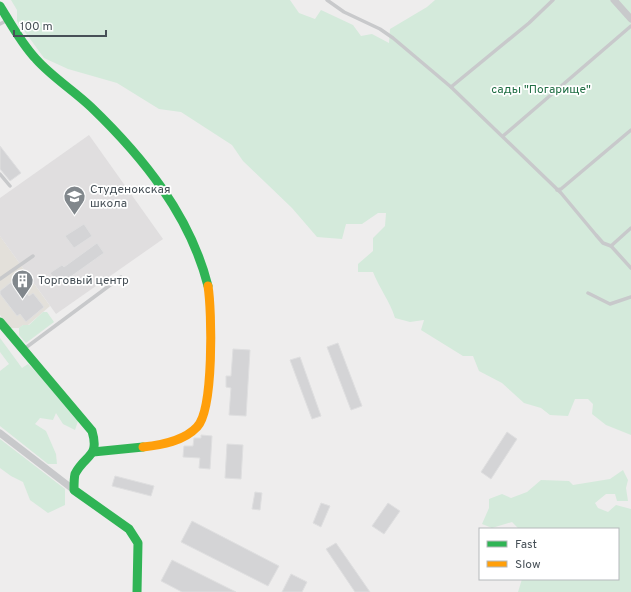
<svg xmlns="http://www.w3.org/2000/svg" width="631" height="592" viewBox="0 0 631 592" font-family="Overpass,sans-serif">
  <rect width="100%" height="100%" fill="#eeeded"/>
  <polygon fill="#e3e0da" points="0,236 50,306 28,325 23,325 19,328 10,328 0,315"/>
  <polygon fill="#e0dedf" points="89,135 163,239 56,314 0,236 0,198"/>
  <g fill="#d4eadb">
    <path d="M11,0H290L299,13L315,19L321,10L353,25L361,36L372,34L389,43L390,29L427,7L435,0H631V435L606,425L592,414L593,404L588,399H575L568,416L550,415L541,408L524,403L502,383L479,371L473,356H463L421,330L424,320L410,322L395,318C390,301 379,288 373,272H358V264L373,251V238L385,226L386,213H378L362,224H346L342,239L317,237L292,208L243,161L232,145L181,112L159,109L117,83L68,69L44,58L17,21V10Z"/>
    <polygon points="43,312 47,312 54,322 26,343 19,335 19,328 23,325 29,325"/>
    <path d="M0,338L22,368L28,364C45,381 67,399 78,421L75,430L63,424L56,413L53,420L40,418L35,424L46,431L56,454L57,464H48L0,426V371L9,364L0,352Z"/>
    <polygon points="0,439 65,489 65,505 48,513 30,500 23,482 11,476 0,468"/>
    <polygon points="623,470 628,480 626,488 628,501 617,501 615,494 606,494 595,503 598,508 608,512 616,505 631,509 631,592 518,592 522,579 618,579 618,529 519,529 512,522 492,528 482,524 489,508 489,499 502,494 511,498 527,492 541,480 569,481 573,485 610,479"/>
  </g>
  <g fill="#d4d4d6" stroke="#dfdfe0">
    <polygon points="0,146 21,173 10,181 0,169"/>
    <polygon points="84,224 92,236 74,248 65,236"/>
    <polygon points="97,243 104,253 59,285 50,273 62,265 64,267"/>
    <polygon points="15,279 29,296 33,293 44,307 26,322 20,314 17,316 0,294 0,291"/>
    <polygon points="338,343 362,406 351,410 327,347"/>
    <polygon points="233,349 250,350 246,416 229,415 231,388 226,387 226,376 231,376"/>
    <polygon points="300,357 321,416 312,419 290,360"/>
    <polygon points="507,432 517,439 491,479 481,472"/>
    <polygon points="201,435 212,436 210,469 199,468 200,458 183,457 184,446 193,446 194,438 201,438"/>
    <polygon points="227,444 243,445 241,479 225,478"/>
    <polygon points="115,476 154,486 151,496 112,486"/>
    <polygon points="255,492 262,493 260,510 252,509"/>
    <polygon points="321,503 330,506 321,527 313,523"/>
    <polygon points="388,503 400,511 384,534 372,526"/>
    <polygon points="192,521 279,566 268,586 181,542"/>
    <polygon points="336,543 370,592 355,592 326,549"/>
    <polygon points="172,560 236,592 182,592 161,581"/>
    <polygon points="291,574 307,582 302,592 282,592"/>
  </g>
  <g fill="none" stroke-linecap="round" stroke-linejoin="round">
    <g stroke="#c8c9cb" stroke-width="3.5">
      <polyline points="327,0 344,12 380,29 393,38 451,87 561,193 596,235 603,243 611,246 631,268"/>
      <polyline points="0,24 8,20"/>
      <polyline points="451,87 529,23 553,0"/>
      <polyline points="503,136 631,26"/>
      <polyline points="0,174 10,186"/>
      <polyline points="557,190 561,189 631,130"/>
      <polyline points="611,246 631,228"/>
      <polyline points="0,279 33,256"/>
      <polyline points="588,293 610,304 631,297"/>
      <polyline points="24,349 121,277"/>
    </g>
    <g stroke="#c8c9cb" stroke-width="7">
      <polyline points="614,0 631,19"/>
      <polyline points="0,433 74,490"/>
    </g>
    <g stroke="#30b455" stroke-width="9">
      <path d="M0,6C11,24 21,43 36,59C52,77 73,90 91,107C143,157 190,215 208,286"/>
      <path d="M0,322L92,431C100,458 85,454 75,474C74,478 74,485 74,490L129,529L138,543L137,592"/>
      <polyline points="93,452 143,447"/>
    </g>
    <path stroke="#ff9f0a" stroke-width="9" d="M143,447C162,445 184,441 197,427C214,410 212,311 208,286"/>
  </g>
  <defs>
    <symbol id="school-pin" viewBox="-11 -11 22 30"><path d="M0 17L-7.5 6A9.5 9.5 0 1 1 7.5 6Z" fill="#81878c" stroke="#fff"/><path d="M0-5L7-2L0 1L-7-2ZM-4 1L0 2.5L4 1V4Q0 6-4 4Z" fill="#fff"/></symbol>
    <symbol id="building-pin" viewBox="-11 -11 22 30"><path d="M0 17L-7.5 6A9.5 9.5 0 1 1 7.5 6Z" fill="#81878c" stroke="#fff"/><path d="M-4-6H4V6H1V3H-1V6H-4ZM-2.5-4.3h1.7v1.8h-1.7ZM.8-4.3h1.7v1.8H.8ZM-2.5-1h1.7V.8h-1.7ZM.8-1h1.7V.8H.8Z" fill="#fff"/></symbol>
  </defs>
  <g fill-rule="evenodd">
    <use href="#school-pin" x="62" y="184" width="25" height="34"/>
    <use href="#building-pin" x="10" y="268" width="25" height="34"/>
  </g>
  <g text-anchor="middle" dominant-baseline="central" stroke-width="3.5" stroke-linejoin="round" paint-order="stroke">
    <g font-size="12" fill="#216f45" stroke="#fff">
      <text x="541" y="90">сады "Погарище"</text>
    </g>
    <g font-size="12" fill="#475057" stroke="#fff" text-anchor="start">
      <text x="90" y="190">Студенокская<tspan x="90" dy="14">школа</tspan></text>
      <text x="38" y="281">Торговый центр</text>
    </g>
  </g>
  <rect x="479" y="528" width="140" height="52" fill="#ffffff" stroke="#b5b9bc"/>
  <rect x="487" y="541" width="20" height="6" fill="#30b455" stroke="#b5b9bc"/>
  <text x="515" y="548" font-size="12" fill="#475057">Fast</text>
  <rect x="487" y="561" width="20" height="6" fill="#ff9f0a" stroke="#b5b9bc"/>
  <text x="515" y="568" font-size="12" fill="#475057">Slow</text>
  <path d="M14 30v6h92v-6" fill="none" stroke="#475057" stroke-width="2"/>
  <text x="20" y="30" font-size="12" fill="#475057" stroke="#ffffff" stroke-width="3" paint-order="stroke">100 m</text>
</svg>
